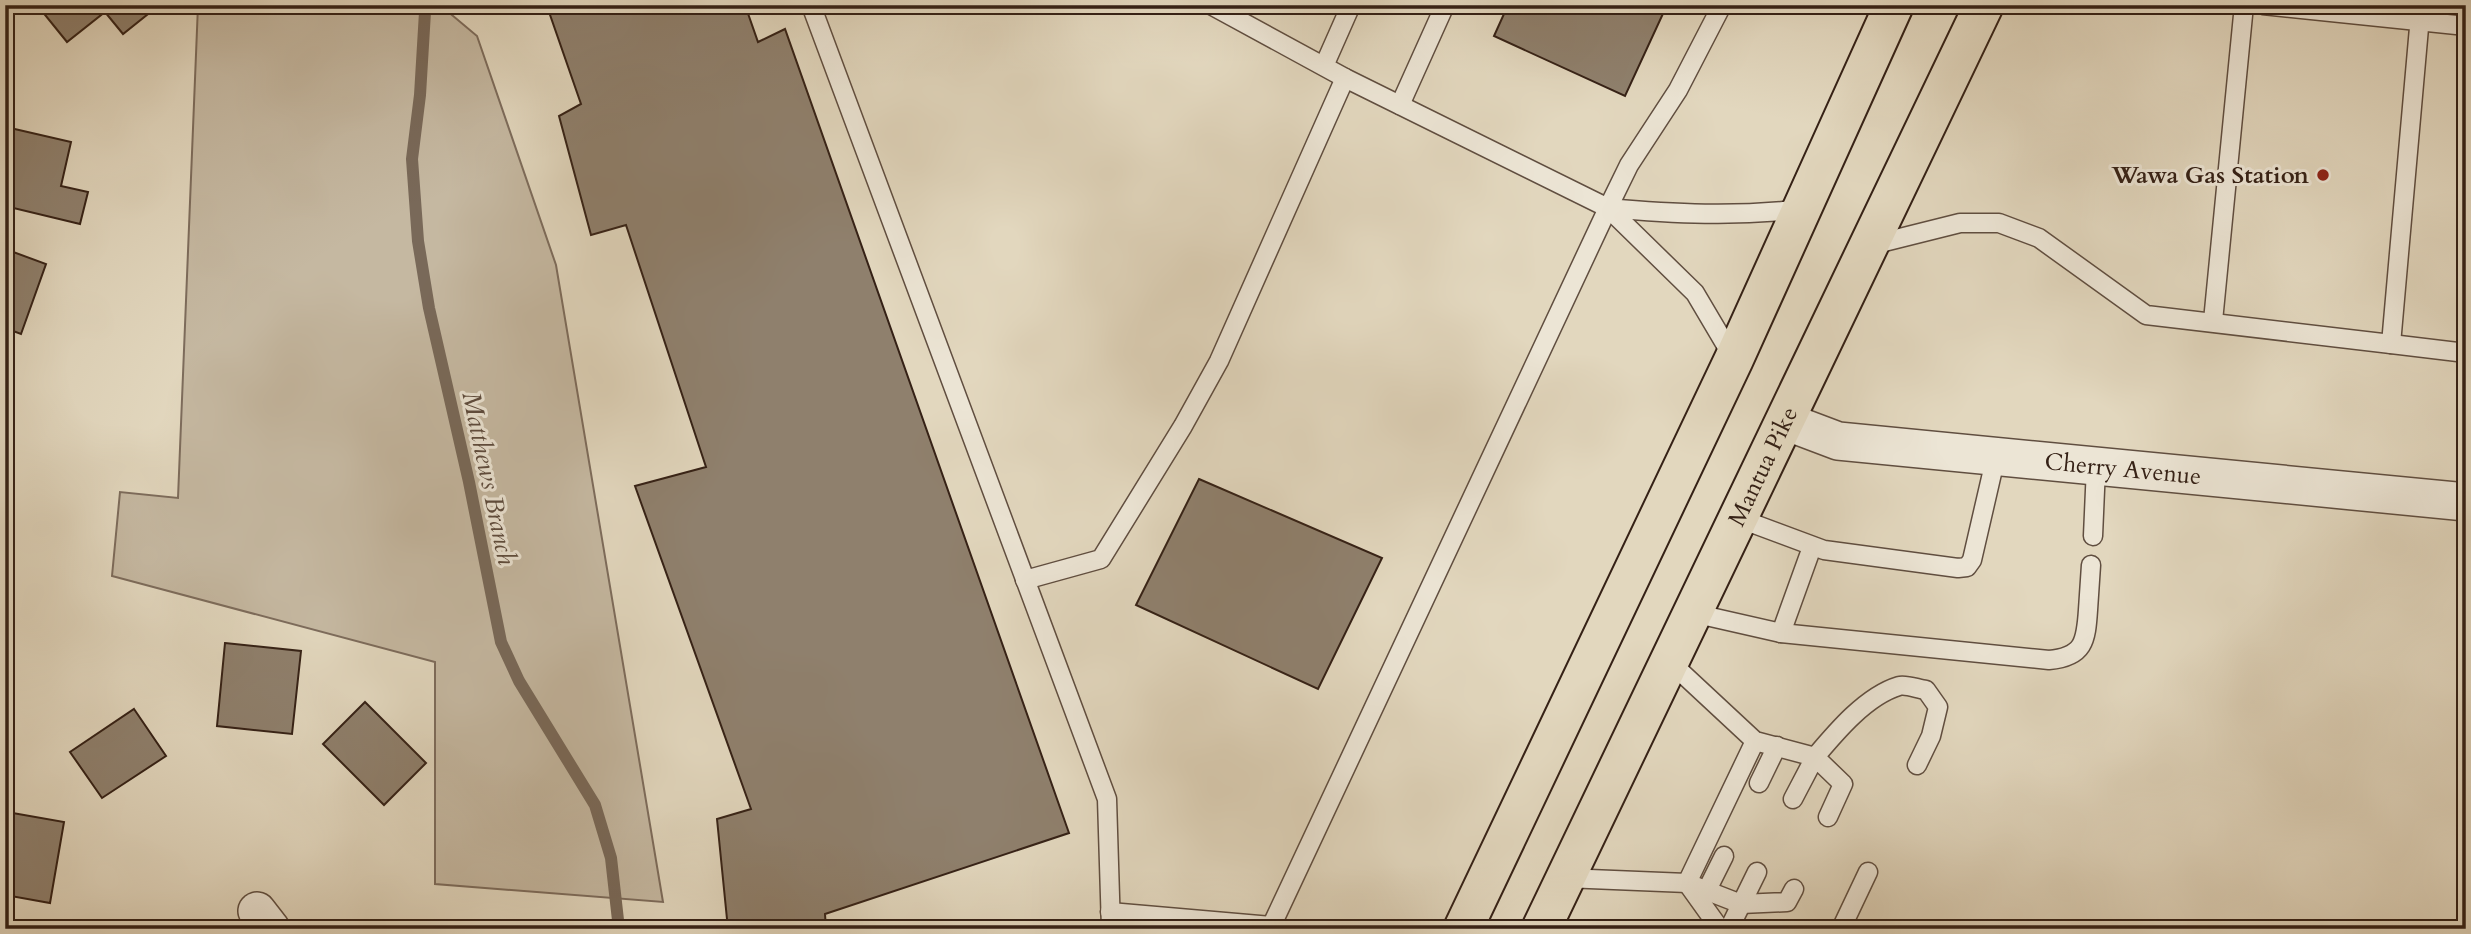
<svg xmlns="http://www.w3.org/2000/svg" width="2471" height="934" viewBox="0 0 2471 934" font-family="Cardo,serif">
  <rect width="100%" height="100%" fill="#e2d7be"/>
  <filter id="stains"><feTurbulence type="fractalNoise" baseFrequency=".00286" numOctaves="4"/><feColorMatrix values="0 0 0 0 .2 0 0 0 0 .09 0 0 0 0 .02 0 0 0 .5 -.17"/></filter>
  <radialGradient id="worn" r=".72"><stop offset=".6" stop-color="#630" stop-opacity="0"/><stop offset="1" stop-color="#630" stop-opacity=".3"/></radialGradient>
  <polygon fill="#c5b8a1" stroke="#7d6c5c" stroke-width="2" points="198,5 440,5 477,36 556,265 663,902 435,884 435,662 112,576 120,492 178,498"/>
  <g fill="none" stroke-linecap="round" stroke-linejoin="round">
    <polyline stroke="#796959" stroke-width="12" points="425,12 420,95 412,159 418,241 429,308 469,482 501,642 519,681 595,805 611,858 619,929"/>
  </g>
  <g fill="#8f806d" stroke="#352116" stroke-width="2">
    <polygon points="37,5 141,5 148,14 123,34 105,12 67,42"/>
    <polygon points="557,5 745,5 758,42 785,29 1069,833 825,914 826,929 728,929 717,819 751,809 635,486 706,467 626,225 591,235 559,116 581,104 548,9"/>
    <polygon points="1508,5 1667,5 1625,96 1494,36"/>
    <polygon points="6,127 71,142 61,186 88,192 80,224 5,206"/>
    <polygon points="5,249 46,264 21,334 5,328"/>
    <polygon points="1199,479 1382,558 1318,689 1136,605"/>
    <polygon points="225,643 301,651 292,734 217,726"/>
    <polygon points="365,702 426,763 384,805 323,744"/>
    <polygon points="134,709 166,756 102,798 70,752"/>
    <polygon points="7,812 64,822 50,903 5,895"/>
  </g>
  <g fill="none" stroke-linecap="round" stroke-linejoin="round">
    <defs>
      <g id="lane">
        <polyline points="811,5 1107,799 1111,929"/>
        <polyline points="1211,5 1345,78 1608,208 1695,293 1734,359"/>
        <polyline points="2263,5 2466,26"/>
        <polyline points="1324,66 1351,5"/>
        <polyline points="1400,105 1445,5"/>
        <path d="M1608,208C1674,214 1736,217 1803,209"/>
        <polyline points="1872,245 1960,223 1999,223 2039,238 2146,315 2391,344 2421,5"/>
        <polyline points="2213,321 2244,5"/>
        <polyline points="2391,344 2466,353"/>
        <polyline points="1738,518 1824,550 1958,568 1967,567 1972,560 1996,456"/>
        <polyline points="2093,536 2096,467"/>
        <polyline points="1025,580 1101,559 1183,426 1219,361 1345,78"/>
        <path d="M1693,613L1781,633L2049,660C2084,657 2086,641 2088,610C2089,595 2090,580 2091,565"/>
        <polyline points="1781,633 1812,547"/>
        <path d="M1669,661L1755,741L1815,757C1836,732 1866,696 1899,686C1906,684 1918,689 1926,690L1938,707L1931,736L1917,765"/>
        <polyline points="1759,783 1777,746"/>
        <polyline points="1793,799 1815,757 1843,784 1828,817"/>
        <polyline points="1565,878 1687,883 1741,904 1787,902 1794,889"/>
        <polyline points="1687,883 1755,741"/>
        <polyline points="1687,883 1720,929"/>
        <polyline points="1707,890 1724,856"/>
        <polyline points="1110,912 1272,926"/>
        <polyline points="1270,929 1608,208 1629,165 1678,90 1722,5"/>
        <polyline points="1729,929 1757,872"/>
        <polyline points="1841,929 1868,872"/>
      </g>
      <g id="street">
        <path id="s1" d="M1785,421L1838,441L2466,502"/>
        <polyline points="257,911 271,929"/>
      </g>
      <g id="primary">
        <polyline points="1463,929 1734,359 1894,5"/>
        <path id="s2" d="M1541,929L1984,5"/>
      </g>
    </defs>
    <use href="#lane" stroke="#604e40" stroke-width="21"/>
    <use href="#street" stroke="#604e40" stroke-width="40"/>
    <use href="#primary" stroke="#352116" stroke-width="42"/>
    <use href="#lane" stroke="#ece5d5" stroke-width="18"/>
    <use href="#street" stroke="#ece5d5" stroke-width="37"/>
    <use href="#primary" stroke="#e2d7be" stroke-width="38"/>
  </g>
  <circle fill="#8f2418" stroke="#ece5d5" stroke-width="2.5" cx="2323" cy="175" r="7"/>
  <g text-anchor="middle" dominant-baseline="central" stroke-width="6" stroke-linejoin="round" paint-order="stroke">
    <g font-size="24" font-weight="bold" fill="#352116" stroke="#ece5d5" text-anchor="end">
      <text x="2309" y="175">Wawa Gas Station</text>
    </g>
    <g font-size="24" fill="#352116" stroke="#ece5d5">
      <text stroke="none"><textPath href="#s2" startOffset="513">Mantua Pike</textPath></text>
      <text stroke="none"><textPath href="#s1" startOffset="343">Cherry Avenue</textPath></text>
    </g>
    <g font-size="26" font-style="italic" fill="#5d4b3d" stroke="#ece5d5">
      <text transform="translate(489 478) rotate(78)">Matthews Branch</text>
    </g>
  </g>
  <rect width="2471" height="934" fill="none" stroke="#e2d7be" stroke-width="28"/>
  <rect x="7" y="7" width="2457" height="920" fill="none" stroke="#352116" stroke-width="3.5"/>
  <rect x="14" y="14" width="2443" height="906" fill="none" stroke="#352116" stroke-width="2"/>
  <rect width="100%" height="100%" filter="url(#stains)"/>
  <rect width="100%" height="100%" fill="url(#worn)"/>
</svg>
